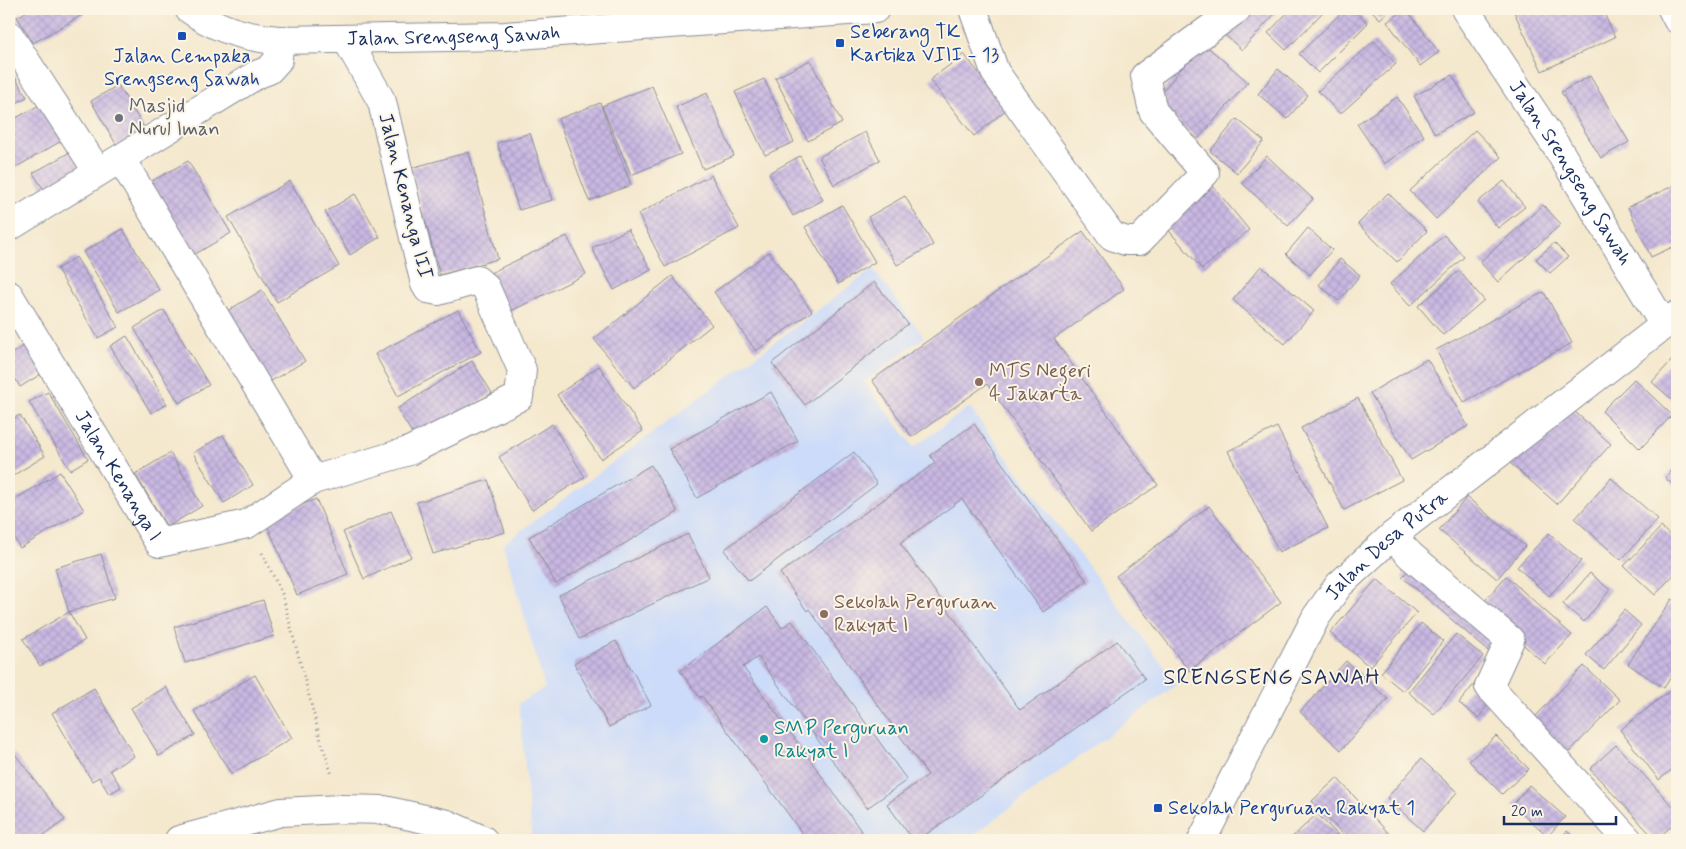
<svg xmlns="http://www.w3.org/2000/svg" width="1686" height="849" viewBox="0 0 1686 849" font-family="Mynerve,sans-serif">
  <defs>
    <pattern id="building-cross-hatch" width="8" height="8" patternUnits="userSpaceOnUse" patternTransform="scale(1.25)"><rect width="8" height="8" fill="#c9b8e2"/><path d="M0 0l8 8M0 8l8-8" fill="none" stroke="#ac9ec4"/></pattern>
  </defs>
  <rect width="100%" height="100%" fill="#fcf5e5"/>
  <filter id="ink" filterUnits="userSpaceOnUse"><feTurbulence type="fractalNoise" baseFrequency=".02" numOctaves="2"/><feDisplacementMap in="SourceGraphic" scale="10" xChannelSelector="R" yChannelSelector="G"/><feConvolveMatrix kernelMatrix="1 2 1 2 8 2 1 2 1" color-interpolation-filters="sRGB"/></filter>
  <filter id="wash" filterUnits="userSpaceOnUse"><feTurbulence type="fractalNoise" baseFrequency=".0096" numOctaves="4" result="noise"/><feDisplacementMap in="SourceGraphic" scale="20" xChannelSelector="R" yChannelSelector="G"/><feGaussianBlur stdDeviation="1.12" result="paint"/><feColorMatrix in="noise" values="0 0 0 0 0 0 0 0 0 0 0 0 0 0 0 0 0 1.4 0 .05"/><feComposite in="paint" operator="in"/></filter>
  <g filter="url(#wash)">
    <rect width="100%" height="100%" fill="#f4e8cd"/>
    <polygon fill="#ccdbf9" points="873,269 924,337 864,382 914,447 969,407 1177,684 967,840 532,840 519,703 545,688 503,544"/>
    <g id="blocks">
      <g fill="url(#building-cross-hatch)">
        <polygon points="31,9 81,9 84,14 33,43 17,17"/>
        <polygon points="1248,9 1279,9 1242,50 1225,35"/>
        <polygon points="1291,9 1326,9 1286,50 1268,33"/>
        <polygon points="1345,9 1353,9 1368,23 1318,73 1299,54"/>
        <polygon points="1370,9 1391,9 1380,19"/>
        <polygon points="1406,9 1439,52 1420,66 1387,22"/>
        <polygon points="1521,9 1602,9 1615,37 1542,71 1514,12"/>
        <polygon points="1374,41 1396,64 1340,114 1318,91"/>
        <polygon points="1203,43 1248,82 1198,139 1154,101"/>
        <polygon points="964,54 1007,109 974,136 930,80"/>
        <polygon points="810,60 842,123 808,141 775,78"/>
        <polygon points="9,67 27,97 9,107"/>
        <polygon points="1278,69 1308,95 1287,119 1258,94"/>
        <polygon points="1452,75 1474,112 1435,134 1414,96"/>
        <polygon points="1590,76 1629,142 1601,158 1561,92"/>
        <polygon points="764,79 794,142 765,155 735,92"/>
        <polygon points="118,85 148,134 120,151 91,101"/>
        <polygon points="652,86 681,154 631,175 602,106"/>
        <polygon points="707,93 734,156 703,169 676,107"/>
        <polygon points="1397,97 1424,136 1384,164 1357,124"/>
        <polygon points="600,103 631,185 589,201 558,119"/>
        <polygon points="41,104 63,140 13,169 9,162 9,122"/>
        <polygon points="1237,119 1264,141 1237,173 1210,151"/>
        <polygon points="1475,130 1501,157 1436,219 1410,191"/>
        <polygon points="865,132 880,160 834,185 819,157"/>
        <polygon points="530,133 552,200 519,210 497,143"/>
        <polygon points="72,151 84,171 46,193 33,173"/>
        <polygon points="469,152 498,259 440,275 411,168"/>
        <polygon points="800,156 823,200 793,216 769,173"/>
        <polygon points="1267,156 1313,199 1288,226 1242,183"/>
        <polygon points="188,161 231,233 187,259 143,186"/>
        <polygon points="711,175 739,228 665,267 638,214"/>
        <polygon points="290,181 339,266 277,302 228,217"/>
        <polygon points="1504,181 1525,207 1498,228 1478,202"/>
        <polygon points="1677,184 1677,245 1651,257 1628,207"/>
        <polygon points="1213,186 1249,230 1202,269 1165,226"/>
        <polygon points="1388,193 1427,231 1397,262 1358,224"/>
        <polygon points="355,194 380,237 350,255 325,212"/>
        <polygon points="905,196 933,245 897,265 868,217"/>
        <polygon points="842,205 875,262 838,284 805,227"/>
        <polygon points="1543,205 1561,224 1498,282 1480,262"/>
        <polygon points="1308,228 1332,250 1310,275 1286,254"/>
        <polygon points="123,229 159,290 119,312 83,252"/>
        <polygon points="628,229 651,270 614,290 592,248"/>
        <polygon points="1083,231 1124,289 1054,339 1158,485 1091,531 987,384 912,437 872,380"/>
        <polygon points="1444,235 1464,257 1410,306 1390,284"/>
        <polygon points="567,236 586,274 501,316 482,277"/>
        <polygon points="1554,243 1568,257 1550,273 1536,259"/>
        <polygon points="769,252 812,311 756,351 714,292"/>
        <polygon points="76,257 118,327 98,338 57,269"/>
        <polygon points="1340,259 1360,275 1339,301 1319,285"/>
        <polygon points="1261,266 1314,311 1285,344 1233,300"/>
        <polygon points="1459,271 1484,300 1443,335 1418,306"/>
        <polygon points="672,276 712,325 634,388 594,339"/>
        <polygon points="874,282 908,324 805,405 772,363"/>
        <polygon points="262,290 305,361 261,387 219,316"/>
        <polygon points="1544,292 1572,343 1464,402 1436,350"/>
        <polygon points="164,310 209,385 179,403 134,328"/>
        <polygon points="458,310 481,352 398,396 375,354"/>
        <polygon points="127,336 167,404 151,413 110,346"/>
        <polygon points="29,343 46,371 20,387 9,367 9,355"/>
        <polygon points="1427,359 1468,426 1411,460 1370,393"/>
        <polygon points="1672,360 1677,365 1677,404 1652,382"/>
        <polygon points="472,361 492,393 417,441 397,409"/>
        <polygon points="599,366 643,431 601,459 557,395"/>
        <polygon points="1634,379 1672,415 1640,449 1602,411"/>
        <polygon points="48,392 88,459 70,470 29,402"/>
        <polygon points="771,392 798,441 697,498 669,449"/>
        <polygon points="1358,398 1402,480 1344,510 1301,428"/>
        <polygon points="1565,403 1611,444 1557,504 1510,463"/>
        <polygon points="20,415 45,456 9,478 9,421"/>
        <polygon points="552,424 585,477 532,510 499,457"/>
        <polygon points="974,424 1087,581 1043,612 962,499 900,543 1020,710 1117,641 1145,679 918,840 913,840 887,804 928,775 809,609 807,611 780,573 935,463 930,455"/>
        <polygon points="1277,427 1328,528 1279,552 1228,451"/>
        <polygon points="223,435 253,485 224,503 193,453"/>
        <polygon points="854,452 877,484 749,581 724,550"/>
        <polygon points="170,453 202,506 167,527 135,474"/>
        <polygon points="1677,463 1677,488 1665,478"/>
        <polygon points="651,465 678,512 556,584 529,537"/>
        <polygon points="60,472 84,510 20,548 9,529 9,503"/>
        <polygon points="1611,478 1658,519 1621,560 1575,519"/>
        <polygon points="488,480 505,532 433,554 417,502"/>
        <polygon points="1467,497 1525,546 1497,579 1439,530"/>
        <polygon points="316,499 348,574 297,595 265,520"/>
        <polygon points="1209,506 1281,602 1189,671 1116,576"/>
        <polygon points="391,511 411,557 364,579 343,532"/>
        <polygon points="1661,527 1677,542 1677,571 1655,595 1624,566"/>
        <polygon points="1549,533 1581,561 1549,596 1517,567"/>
        <polygon points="688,534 709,577 579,639 559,595"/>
        <polygon points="101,554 115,598 69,612 55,568"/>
        <polygon points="1409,570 1500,648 1494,656 1402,577"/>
        <polygon points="1590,573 1610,590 1584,622 1563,604"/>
        <polygon points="1506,576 1572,635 1545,664 1480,606"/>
        <polygon points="1377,579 1417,613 1370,667 1330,633"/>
        <polygon points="1672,599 1677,602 1677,667 1664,688 1628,664"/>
        <polygon points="263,600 274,636 185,663 174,627"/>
        <polygon points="767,607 782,628 792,621 907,780 867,808 758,657 743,667 867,839 865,840 807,840 702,696 700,698 680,671"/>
        <polygon points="1624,610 1641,625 1604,670 1586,655"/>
        <polygon points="69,612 85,640 40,666 23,639"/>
        <polygon points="1421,623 1443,641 1403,691 1381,673"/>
        <polygon points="1456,634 1483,656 1434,714 1408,692"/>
        <polygon points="616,641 651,705 609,727 574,663"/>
        <polygon points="1346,661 1388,699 1341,750 1300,712"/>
        <polygon points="1584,666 1620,700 1568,753 1533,719"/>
        <polygon points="255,675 292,738 231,774 194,711"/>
        <polygon points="1476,682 1494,697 1478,718 1459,703"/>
        <polygon points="1677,685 1677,765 1659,780 1620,730"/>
        <polygon points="166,687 195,735 159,756 131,708"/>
        <polygon points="94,688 134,756 110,770 121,787 109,794 99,777 92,781 52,713"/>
        <polygon points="1496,736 1529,769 1502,794 1469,761"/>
        <polygon points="1616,745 1677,811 1677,821 1656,840 1590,769"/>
        <polygon points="15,754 65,820 37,840 15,840 9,832 9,759"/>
        <polygon points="1421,759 1457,792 1423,831 1387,798"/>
        <polygon points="1337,778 1395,840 1348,840 1312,801"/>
        <polygon points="1529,785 1565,817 1548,836 1513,805"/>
        <polygon points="1317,814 1343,840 1289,840"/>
        <polygon points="1567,831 1577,840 1559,840"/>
      </g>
    </g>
  </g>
  <g filter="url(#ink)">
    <use href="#blocks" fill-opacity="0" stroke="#888c96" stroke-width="1"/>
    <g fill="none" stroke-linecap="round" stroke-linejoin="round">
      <defs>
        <g id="minor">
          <path id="s1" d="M189,9C215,28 247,38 279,40L505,36L875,9"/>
          <polyline points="973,9 995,72 1112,236 1126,241 1139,241 1205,173 1153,111 1145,76 1237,9"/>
          <path id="s2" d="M1465,9L1558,149L1664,325"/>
          <polyline points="1672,9 1677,19"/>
          <polyline points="9,35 98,172"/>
          <polyline points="121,159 313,480"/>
          <polyline points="9,227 256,75 269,70 278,60 279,40"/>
          <path id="s3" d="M9,295L159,543L247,524L313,480L409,451L519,397L522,370L486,288L477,280L438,291L428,289L425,284L382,102L347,40"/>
          <polyline points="1392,536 1411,556 1510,640 1489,686 1628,840"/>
          <polyline points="179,840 281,812 341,809 384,810 447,824 483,840"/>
          <path id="s4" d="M1202,840L1316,617L1339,585L1392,536L1677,315"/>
        </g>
      </defs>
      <use href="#minor" stroke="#888c96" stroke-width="30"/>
      <polyline stroke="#888c96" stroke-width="3" stroke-dasharray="1 4" stroke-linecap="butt" points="262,553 282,594 321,741 332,775"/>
      <use href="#minor" stroke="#fff" stroke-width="28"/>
    </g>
  </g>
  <g fill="#1a4fb4" stroke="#fcf5e5" stroke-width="2">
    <rect x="177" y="31" width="10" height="10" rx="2.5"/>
    <rect x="835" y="38" width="10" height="10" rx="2.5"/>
    <rect x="1153" y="803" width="10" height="10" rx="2.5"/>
  </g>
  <circle fill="#6b7280" stroke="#fcf5e5" stroke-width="2" cx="119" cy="118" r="5"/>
  <g fill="#8d6e63" stroke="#fcf5e5" stroke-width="2">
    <circle cx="979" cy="382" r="5"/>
    <circle cx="824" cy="614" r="5"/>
  </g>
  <circle fill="#0f9aa8" stroke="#fcf5e5" stroke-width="2" cx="764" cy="739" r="5"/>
  <g text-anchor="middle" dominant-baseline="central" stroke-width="4" stroke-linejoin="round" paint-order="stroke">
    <g font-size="20" fill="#164399" stroke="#fcf5e5" text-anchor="start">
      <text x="850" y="32">Seberang TK<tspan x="850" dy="23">Kartika VIII - 13</tspan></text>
      <text x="182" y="56" text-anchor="middle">Jalan Cempaka<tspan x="182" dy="23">Srengseng Sawah</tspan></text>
      <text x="1168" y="808">Sekolah Perguruan Rakyat 1</text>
    </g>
    <g font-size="20" fill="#1b2f5e" stroke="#fcf5e5">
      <text stroke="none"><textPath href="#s1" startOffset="271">Jalan Srengseng Sawah</textPath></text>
      <text stroke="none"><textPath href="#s2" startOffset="195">Jalan Srengseng Sawah</textPath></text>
      <text transform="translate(405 196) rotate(76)">Jalan Kenanga III</text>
      <text stroke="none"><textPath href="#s3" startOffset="211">Jalan Kenanga I</textPath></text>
      <text stroke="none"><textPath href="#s4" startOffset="352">Jalan Desa Putra</textPath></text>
    </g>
    <g font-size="20" fill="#5b616d" stroke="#fcf5e5" text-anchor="start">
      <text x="129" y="106">Masjid<tspan x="129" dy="23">Nurul Iman</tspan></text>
    </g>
    <g font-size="20" fill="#785e54" stroke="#fcf5e5" text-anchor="start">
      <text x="989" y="371">MTS Negeri<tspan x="989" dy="23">4 Jakarta</tspan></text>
      <text x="834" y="602">Sekolah Perguruan<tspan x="834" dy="23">Rakyat I</tspan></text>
    </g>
    <g font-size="20" fill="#0d838f" stroke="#fcf5e5" text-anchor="start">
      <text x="774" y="728">SMP Perguruan<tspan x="774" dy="23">Rakyat I</tspan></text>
    </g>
    <g font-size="22" letter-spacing="1" fill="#1b2f5e" stroke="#fcf5e5">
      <text x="1272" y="678">SRENGSENG SAWAH</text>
    </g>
  </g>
  <rect width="1686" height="849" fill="none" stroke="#fcf5e5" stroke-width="30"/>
  <path d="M1504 816v8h112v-8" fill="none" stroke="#1b2f5e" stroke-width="2.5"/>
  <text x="1511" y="816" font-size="15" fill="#1b2f5e" stroke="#fcf5e5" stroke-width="4" paint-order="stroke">20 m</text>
</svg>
